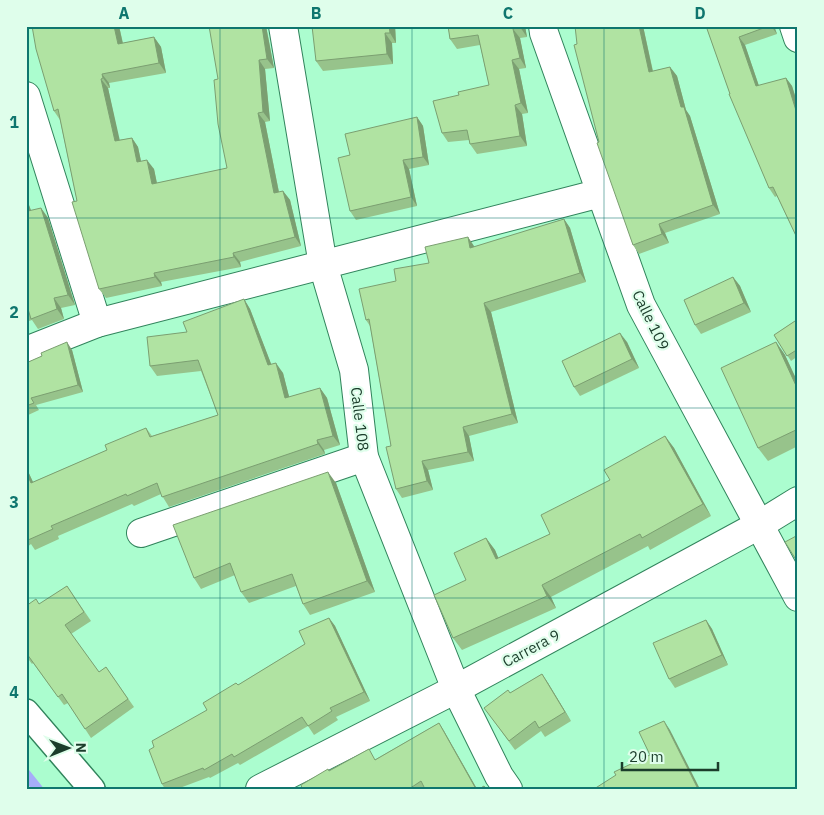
<svg xmlns="http://www.w3.org/2000/svg" width="824" height="815" viewBox="0 0 824 815" font-family="'IBM Plex Sans',sans-serif">
  <rect width="100%" height="100%" fill="#abfdcf"/>
  <g fill="none" stroke-linecap="round" stroke-linejoin="round">
    <polyline stroke="#a6adf9" stroke-width="10" points="26,774 38,789"/>
    <defs>
      <polyline id="pedestrian" points="26,712 92,789"/>
      <g id="minor">
        <polyline points="283,26 323,265 354,370 364,457 456,689 499,776 508,789"/>
        <polyline points="543,26 544,33 641,305 798,597"/>
        <polyline points="794,26 798,38"/>
        <polyline points="26,96 97,323"/>
        <polyline points="26,351 97,323 601,193"/>
        <polyline points="141,533 364,457"/>
        <polyline points="260,789 456,689 759,525 798,501"/>
      </g>
    </defs>
    <use href="#pedestrian" stroke="#31845c" stroke-width="28"/>
    <use href="#minor" stroke="#31845c" stroke-width="30"/>
    <use href="#pedestrian" stroke="#fff" stroke-width="25"/>
    <use href="#minor" stroke="#fff" stroke-width="28"/>
  </g>
  <g fill="#97c38b">
    <polygon points="32,26 119,26 123,43 154,37 161,47 166,73 109,83 110,88 108,88 119,140 132,138 138,147 141,161 154,169 157,183 227,168 218,79 266,26 274,68 265,69 270,121 265,122 279,192 283,191 290,200 301,246 240,262 241,267 161,282 162,286 106,298 99,289 77,201 60,120 54,111"/>
    <polygon points="395,26 396,43 392,43 393,64 323,71 316,61"/>
    <polygon points="448,26 525,26 527,37 520,38 526,68 519,69 528,113 522,114 527,146 477,154 470,144 469,140 448,142 442,133 459,95 489,85 480,45 457,49 450,39"/>
    <polygon points="643,26 653,71 670,67 677,76 686,110 690,116 720,214 665,233 669,243 639,254 633,245 599,142 577,44"/>
    <polygon points="706,26 774,26 777,34 745,45 759,86 786,78 792,86 798,105 798,240 777,196 775,197 769,188 730,94"/>
    <polygon points="417,117 423,126 429,165 409,169 417,206 356,220 350,211 350,155"/>
    <polygon points="26,197 31,211 41,208 48,218 75,305 61,308 64,319 38,329 32,320 26,322"/>
    <polygon points="564,219 570,228 586,282 491,312 518,423 469,436 474,461 428,470 433,490 402,498 396,489 391,446 370,326 366,320 396,281 429,263 468,237 474,247"/>
    <polygon points="733,277 740,286 751,312 701,334 695,325"/>
    <polygon points="244,299 250,309 271,364 283,373 289,397 320,388 327,398 340,445 324,450 325,454 169,507 161,494 134,506 132,504 58,536 59,539 35,550 31,544 26,548 26,467 33,482 107,450 146,428 152,436 218,415 201,371 157,376 150,366 187,332"/>
    <polygon points="798,319 798,356 791,361 774,335"/>
    <polygon points="627,342 639,368 580,396 574,387"/>
    <polygon points="776,342 785,355 798,383 798,446 768,461 758,448"/>
    <polygon points="72,350 83,392 36,405 39,410 26,416 26,363 42,356"/>
    <polygon points="665,436 674,448 711,516 650,550 648,546 551,597 556,608 462,650 453,638 466,580 486,538 495,550 498,558 550,534 610,480"/>
    <polygon points="336,483 375,592 310,615 303,604 296,586 249,603 241,592 235,575 201,589 194,578"/>
    <polygon points="67,586 91,621 71,634 99,672 106,667 134,707 91,738 68,703 64,705 33,663 32,664 26,656 26,606 40,604"/>
    <polygon points="329,618 335,626 370,701 336,717 338,720 314,735 308,726 240,765 238,763 210,778 209,777 177,789 165,789 162,784 154,747 207,710 238,685 305,644"/>
    <polygon points="706,620 712,629 728,665 675,688 669,679"/>
    <polygon points="542,674 548,683 571,721 545,737 541,731 515,750 491,717 510,693"/>
    <polygon points="439,723 444,731 477,789 300,789 330,771 376,759"/>
  </g>
  <g fill="#7b9f71">
    <polygon points="114,26 119,26 125,54 118,44"/>
    <polygon points="262,26 266,26 274,68 267,59"/>
    <polygon points="389,26 395,26 396,43 390,33"/>
    <polygon points="520,26 525,26 527,37 520,27"/>
    <polygon points="639,26 643,26 655,82 649,72"/>
    <polygon points="771,26 774,26 777,34"/>
    <polygon points="513,29 520,38 526,68 520,58"/>
    <polygon points="385,33 392,43 393,64 387,54"/>
    <polygon points="154,37 161,47 166,73 159,63"/>
    <polygon points="739,37 745,45 762,95 756,86"/>
    <polygon points="259,60 265,69 270,121 263,112"/>
    <polygon points="512,60 519,69 528,113 521,103"/>
    <polygon points="670,67 677,76 686,110 690,116 720,214 713,205 681,107"/>
    <polygon points="102,74 109,83 110,88 103,78"/>
    <polygon points="786,78 792,86 798,105 798,117"/>
    <polygon points="101,79 108,88 122,150 115,141"/>
    <polygon points="515,105 522,114 527,146 520,136"/>
    <polygon points="258,113 265,122 281,203 274,193"/>
    <polygon points="417,117 423,126 429,165 423,157"/>
    <polygon points="132,138 138,147 143,171 137,162"/>
    <polygon points="147,160 154,169 159,194 152,184"/>
    <polygon points="403,160 409,169 417,206 411,197"/>
    <polygon points="283,191 290,200 301,246 295,237"/>
    <polygon points="26,197 35,221 28,211 26,207"/>
    <polygon points="41,208 48,218 75,305 68,295"/>
    <polygon points="564,219 570,228 586,282 580,273"/>
    <polygon points="659,224 665,233 669,243 662,234"/>
    <polygon points="468,237 474,246 477,257 470,248"/>
    <polygon points="233,253 240,262 241,267 234,257"/>
    <polygon points="154,273 161,282 162,286 155,277"/>
    <polygon points="733,277 740,286 751,312 744,303"/>
    <polygon points="54,298 61,308 64,319 57,309"/>
    <polygon points="244,299 250,309 275,374 268,365"/>
    <polygon points="484,303 491,312 518,423 512,414"/>
    <polygon points="620,333 627,342 639,368 632,359"/>
    <polygon points="67,342 72,350 83,392 78,385"/>
    <polygon points="776,342 785,355 798,383 798,390"/>
    <polygon points="276,363 283,373 292,408 285,398"/>
    <polygon points="320,388 327,398 340,445 333,436"/>
    <polygon points="463,427 469,436 474,461 468,452"/>
    <polygon points="665,436 674,448 711,516 703,504"/>
    <polygon points="317,440 324,450 325,454 318,444"/>
    <polygon points="422,461 428,470 433,490 427,481"/>
    <polygon points="26,467 38,493 31,483 26,472"/>
    <polygon points="328,472 336,483 375,592 367,581"/>
    <polygon points="486,538 495,550 504,571 496,559"/>
    <polygon points="542,585 551,597 556,608 547,596"/>
    <polygon points="329,618 335,626 370,701 364,692"/>
    <polygon points="706,620 712,629 728,665 722,655"/>
    <polygon points="542,674 548,683 571,721 565,712"/>
    <polygon points="664,721 670,730 700,789 698,789"/>
    <polygon points="439,723 444,731 477,789 476,789"/>
  </g>
  <g fill="#b0e3a2" stroke="#7b9f71">
    <polygon points="32,26 114,26 118,44 154,37 159,63 102,74 103,78 101,79 115,141 132,138 137,162 147,160 152,184 227,168 218,124 214,80 218,79 209,26 262,26 267,59 259,60 263,112 258,113 274,193 283,191 295,237 233,253 234,257 154,273 155,277 99,289 72,202 77,201 58,109 54,111 36,49"/>
    <polygon points="312,26 389,26 390,33 385,33 387,54 316,61"/>
    <polygon points="448,26 520,26 520,27 513,29 520,58 512,60 521,103 515,105 520,136 470,144 467,130 442,133 433,101 459,95 458,92 489,85 478,35 450,39"/>
    <polygon points="575,26 639,26 649,72 670,67 681,107 684,107 713,205 659,224 662,234 633,245 597,143 599,142 574,45 577,44"/>
    <polygon points="706,26 769,26 739,37 756,86 786,78 798,117 798,240 773,187 769,188 729,94 730,94"/>
    <polygon points="417,117 423,157 403,160 411,197 350,211 338,158 350,155 345,134"/>
    <polygon points="26,207 28,211 41,208 68,295 54,298 57,309 31,319 28,309 26,310"/>
    <polygon points="564,219 580,273 484,303 512,414 463,427 468,452 422,461 427,481 396,489 386,447 391,446 369,319 366,320 359,289 396,281 394,269 429,263 425,247 468,237 470,248"/>
    <polygon points="733,277 744,303 695,325 684,300"/>
    <polygon points="244,299 268,365 276,363 285,398 320,388 333,436 317,440 318,444 162,497 157,483 127,496 126,494 51,526 53,529 28,540 26,536 26,472 31,483 107,450 105,445 146,428 150,437 218,415 198,360 150,366 147,337 187,332 183,322"/>
    <polygon points="798,319 798,349 787,356 774,335"/>
    <polygon points="620,333 632,359 574,387 562,361"/>
    <polygon points="67,342 78,385 31,398 34,403 26,406 26,363 42,356 41,353"/>
    <polygon points="776,342 798,390 798,429 758,448 721,368"/>
    <polygon points="665,436 703,504 642,538 640,534 542,585 547,596 453,638 434,595 466,580 454,553 486,538 496,559 550,534 541,515 610,480 604,470"/>
    <polygon points="328,472 367,581 303,604 292,574 241,592 230,563 194,578 173,525"/>
    <polygon points="798,535 798,563 785,542"/>
    <polygon points="67,586 84,612 65,625 99,672 106,667 128,699 85,729 62,694 58,697 27,654 26,655 26,606 36,599 39,604"/>
    <polygon points="329,618 364,692 330,708 332,711 308,726 302,717 234,757 232,754 204,770 203,768 162,784 149,750 154,747 152,741 207,710 203,703 236,683 238,685 305,644 299,631"/>
    <polygon points="706,620 722,655 669,679 653,643"/>
    <polygon points="542,674 565,712 539,728 535,721 509,741 484,708 508,690 510,693"/>
    <polygon points="664,721 698,789 594,789 616,775 614,772 650,755 639,732"/>
    <polygon points="439,723 476,789 425,789 421,781 409,789 300,789 302,788 301,785 328,769 329,771 369,749 375,760"/>
    <polygon points="484,786 486,789 479,789"/>
  </g>
  <path fill="none" stroke="#0f766e" stroke-width="1" stroke-opacity="0.55" d="M220,26V789M412,26V789M604,26V789M26,218H798M26,408H798M26,598H798"/>
  <g text-anchor="middle" dominant-baseline="central" stroke-width="4.5" stroke-linejoin="round" paint-order="stroke">
    <g font-size="15" fill="#1b3d2b" stroke="#dffeeb">
      <text transform="translate(651 320) rotate(64)">Calle 109</text>
      <text transform="translate(360 419) rotate(83)">Calle 108</text>
      <text transform="translate(531 648) rotate(-28)">Carrera 9</text>
    </g>
  </g>
  <rect width="824" height="815" fill="none" stroke="#dffeeb" stroke-width="55"/>
  <g transform="translate(68 748) rotate(89)" stroke="#dffeeb" stroke-width="4" paint-order="stroke">
  <path d="M0-4L9 19L0 12L-9 19Z" fill="#1b3d2b"/>
  <text y="-8" font-size="14" font-weight="bold" text-anchor="middle" fill="#1b3d2b">N</text>
  </g>
  <path d="M622 762v8h96v-8" fill="none" stroke="#1b3d2b" stroke-width="2.5"/>
  <text x="629" y="762" font-size="15" fill="#1b3d2b" stroke="#dffeeb" stroke-width="4" paint-order="stroke">20 m</text>
  <rect x="28" y="28" width="768" height="760" fill="none" stroke="#0f766e" stroke-width="2"/>
  <g font-size="16" text-anchor="middle" font-weight="bold" fill="#0f766e">
    <text x="124" y="19">A</text>
    <text x="316" y="19">B</text>
    <text x="508" y="19">C</text>
    <text x="700" y="19">D</text>
    <text x="14" y="128">1</text>
    <text x="14" y="318">2</text>
    <text x="14" y="508">3</text>
    <text x="14" y="698">4</text>
  </g>
</svg>
